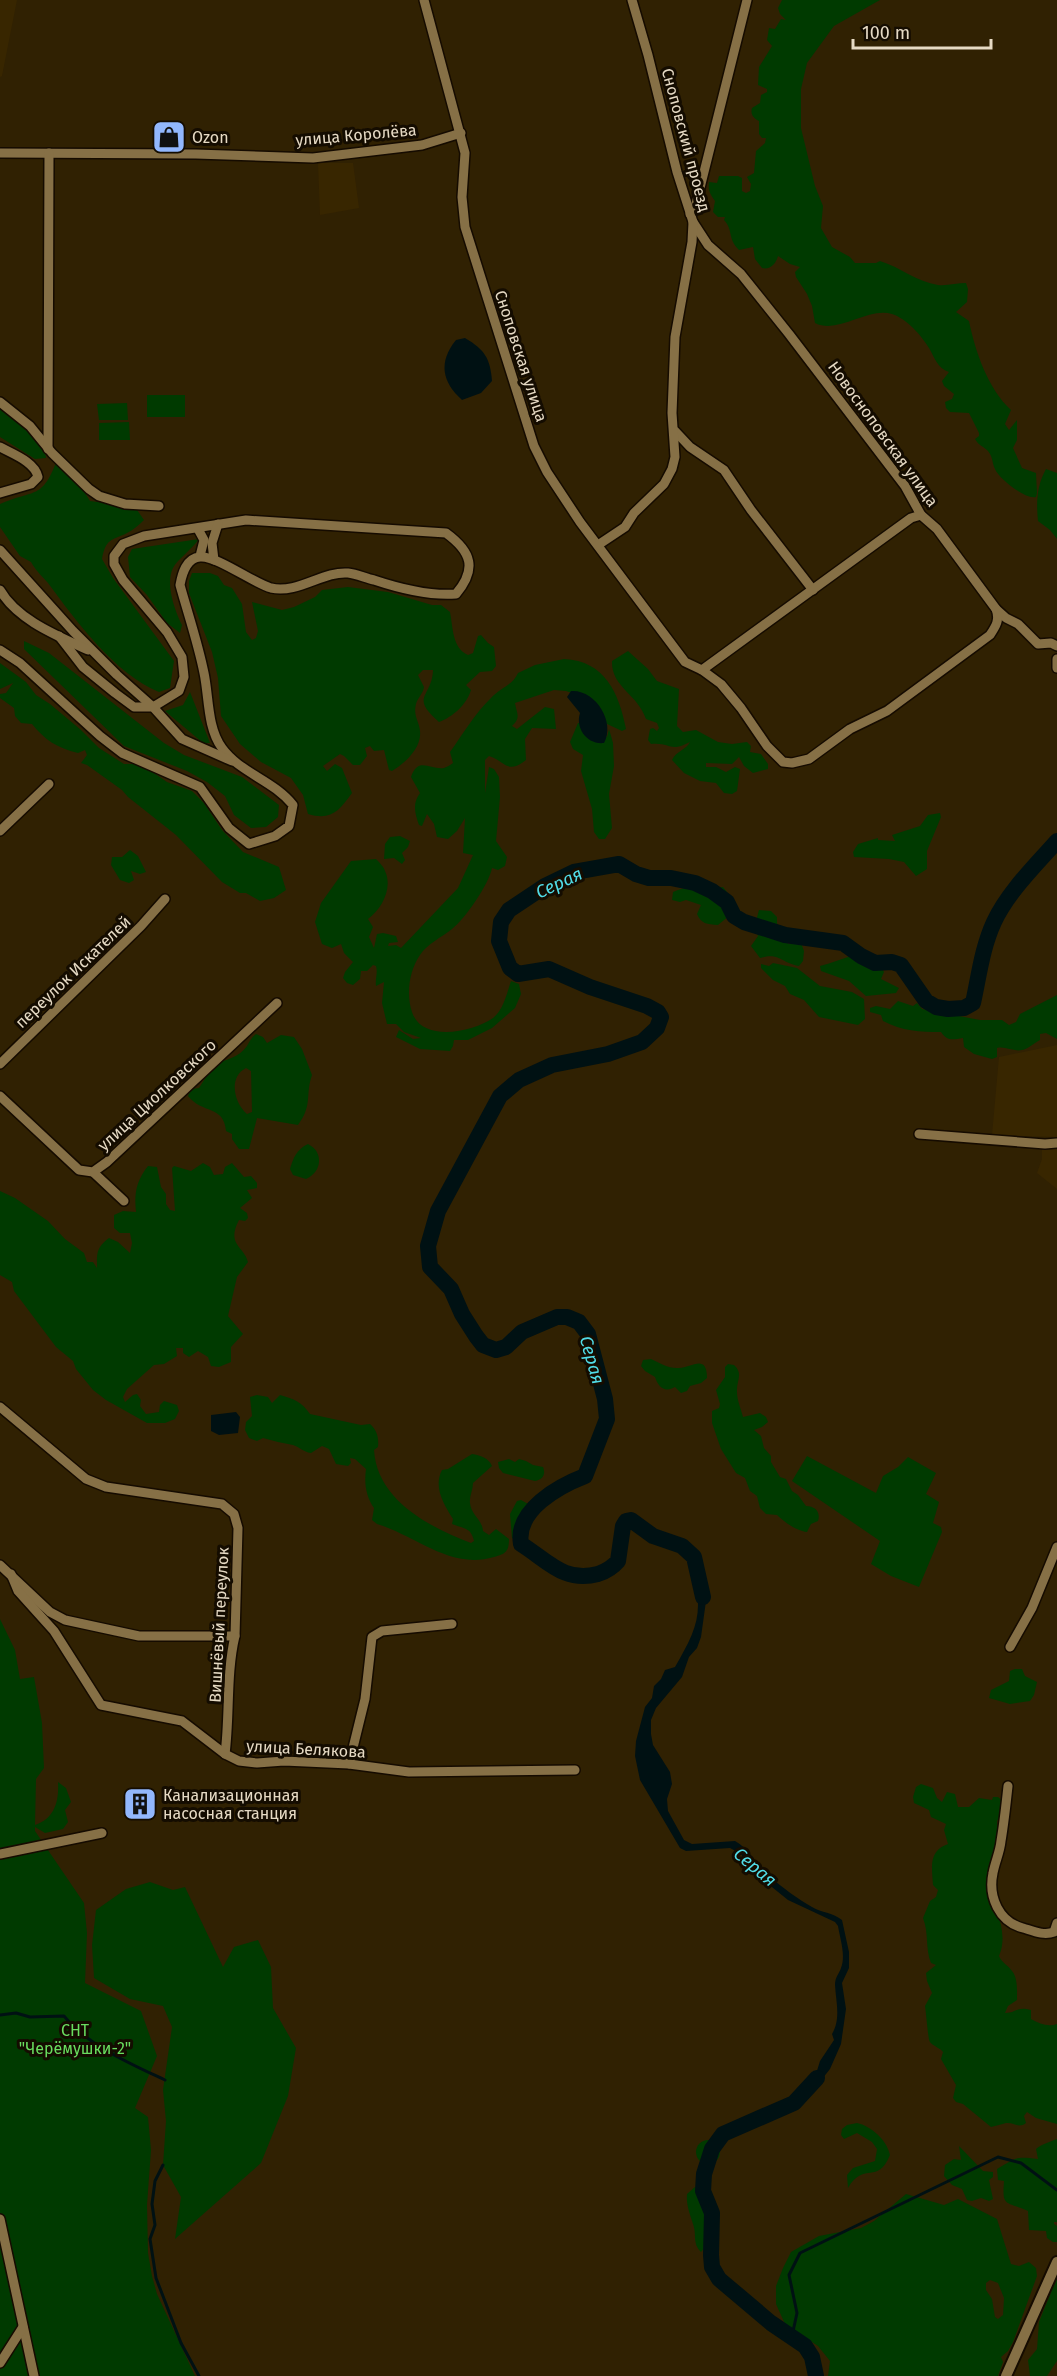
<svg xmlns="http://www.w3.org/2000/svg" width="1057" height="2376" viewBox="0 0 1057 2376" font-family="'Fira Sans',sans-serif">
  <rect width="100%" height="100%" fill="#302102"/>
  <g fill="#382600">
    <polygon points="0,0 17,0 2,76 0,77"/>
    <polygon points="318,163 353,163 359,208 320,215"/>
    <polygon points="1057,1045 1057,1137 992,1135 999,1057"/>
    <polygon points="1042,1147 1057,1147 1057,1189 1037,1173 1042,1159"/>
  </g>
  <g fill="#003a00" fill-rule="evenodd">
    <path d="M782,0H880L834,26L807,63L801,89V128L815,186L823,206L821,228L832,247L850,257L855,263H876L880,261C900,267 917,282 938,285C947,286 957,283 966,283L968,289L967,302L956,312L969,321C975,351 988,389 1011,410L1005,424L1009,430L1017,420V440L1013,448L1022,468L1036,473L1037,493L1036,497C1026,500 999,479 995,469C992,463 993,457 988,451C983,446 979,446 975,439L979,436V433L969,413L950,412L946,408L945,402L952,399L954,394L944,386L942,381L949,372C937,368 935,358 929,348C921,335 907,319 892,314C867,307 838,335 815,323L812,306L807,294L796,277L795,272L800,267L790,264L778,256C776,264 770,270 762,268L755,259L753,247L739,250C727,238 734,231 724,220L725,217H718L713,212L715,201C710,194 708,191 709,182L717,183L719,176H738L742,178V191L746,193L750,191L751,184L747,177L754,173L756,151L765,143L766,138H762L759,134V121C754,118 750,115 752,108L760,103L761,95L767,92V89L758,85L759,67L772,46L767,40L769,28L775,29L781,19L786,20L780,14L778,8Z"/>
    <rect x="147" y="395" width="38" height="22"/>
    <polygon points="127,403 128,420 99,420 97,404"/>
    <polygon points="2,406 13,411 13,419 22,422 43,441 46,458 35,459 0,437 0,408"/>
    <polygon points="129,422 130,440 99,440 99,423"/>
    <path d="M57,460L78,482L90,501L135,507L144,520C139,525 133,530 127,533C111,541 106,538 102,559L113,578L174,661L170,688L159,692C115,674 76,621 48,583C42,576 36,571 31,562L20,556L0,527V504C35,489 42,500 57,460Z"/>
    <path d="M1046,469L1057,473V539L1050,530L1038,521C1036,502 1037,485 1046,469Z"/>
    <path d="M199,539C193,548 177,560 173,568C165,584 175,611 182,625L180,633L167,623L147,595L130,577L128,557L132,549Z"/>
    <path d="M192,573H210L218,576L224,585L232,588L242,604L246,632L252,640L256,638L258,631L252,602L282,610L294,607L315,597L322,590L348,587L388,592L432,605H441L450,612C453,627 452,648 468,655L473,653L478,636L481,635L488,643L494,647L496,666L492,671L480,672L466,685L471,690C467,704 453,717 439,722C409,696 432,698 433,670H423L418,675L424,687C423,694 418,697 416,704C413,716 419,721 420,731C422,748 405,763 392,771L389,770L384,750L374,751L370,746L365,748L367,756L360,765H353L344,756L340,754L323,766L327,771L335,764L342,768L352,793C339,811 331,821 308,814L303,795L291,778L261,762L240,744L221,716L218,678L212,652L189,593V581Z"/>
    <polygon points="24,641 49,653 164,743 184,755 242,777 279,805 278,817 266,827 251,828 234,815 225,796 207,782 187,771 124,746 24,649"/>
    <path d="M628,651L648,669L657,681L679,689L677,726L683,732L696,730L718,742L732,744L747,742L751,746L750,752L761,754L768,764V769L753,773L744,766L739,757L732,764L706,763V767H716L726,772L735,767L740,769L737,791L732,794L724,793L716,783L700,781L684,773L672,760C676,751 686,750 690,742C669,753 671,742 651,744L648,740L650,729L653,728L657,731L659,728L657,723L646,719C638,694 611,687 612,661Z"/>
    <path d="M564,659C605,661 619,693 626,729L622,731L605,723L587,698L566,691L554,690L515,703C517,714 521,718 512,726L517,729L545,707L554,709L556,729L532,728L525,739L526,760C507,775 505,761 489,756L485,760V793L489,767L494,769L499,777L500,797L496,841L507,857L505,866L498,870L492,868C489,884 465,919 452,929C442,937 427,944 420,955C409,971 406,994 412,1012C422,1043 473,1032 493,1018C503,1011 507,993 511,981L519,984L521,994L515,1008L492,1028L468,1040H454L453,1046L450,1051L420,1049L396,1037L399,1030L413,1039L421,1038L404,1032L396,1024H387L382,1003L384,982L376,986C375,979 378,973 376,966L373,965L367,971H361L360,979L353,985L347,983L343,978L345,972L353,962L344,953L341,944L332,948L322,944L315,922L321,903L351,861L376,859C379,862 384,867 385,871C393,888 382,909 368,919L373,927L369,937L374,948L377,934L383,933L396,936L398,942L389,943L388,946L396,945L401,948L458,888L473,855L463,853L465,818L457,831L448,839L437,837L434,824L427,814L422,826L419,825C415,813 412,804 420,793L411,777C418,756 430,770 444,768C447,767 450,765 453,763L450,752C463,734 475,713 491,698C500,688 513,685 518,673L535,665Z"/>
    <path d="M0,663L26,682L36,695L50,704L81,730L99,748L124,764H141L167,782L192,791L204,803L222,830L243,852L279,867L286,890L274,898L260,901L246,893H240L222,882L176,835L128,797L122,790L87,765L81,763L87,755L85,750L78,753C57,748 45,740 32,724L21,723L15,716L14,708L0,698V694L6,693L13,683L0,689Z"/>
    <polygon points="190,692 210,743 203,743 165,711 183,705"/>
    <polygon points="578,723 582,723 607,737 609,729 613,743 614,766 609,794 612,828 605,839 599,839 594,832 592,809 581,771 583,755 573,749 570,742"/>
    <polygon points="940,813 941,817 927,851 927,869 916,876 904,862 889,859 854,857 853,852 858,844 878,838 878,840 895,841 892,835 920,826 928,815"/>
    <polygon points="400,836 410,841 408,847 402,853 405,860 402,864 394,858 384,859 385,844 390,837"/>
    <polygon points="130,850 138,856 146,872 140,874 131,871 134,880 129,883 120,880 111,865 112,857 122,857"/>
    <path d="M702,884L713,888L723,887L730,896L728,901L732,906L729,916L718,925C707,924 701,924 697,914L701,905L686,900L680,902L672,900L673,892C683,887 692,888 702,884Z"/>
    <path d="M759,910L771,911L777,917V923L781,935L789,939L788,944L801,943L804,951L803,961L799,966C780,962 779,952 760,958L751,946L758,936L755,928L760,925L756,921Z"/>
    <path d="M856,955L864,960L868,966H880L884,972L881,979L899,988L896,993L866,996L849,981L821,971L820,966C832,963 843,958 856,955Z"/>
    <polygon points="773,963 797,968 820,986 852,992 864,999 865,1019 858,1025 819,1017 804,1000 790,994 785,986 773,980 761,968 761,964 769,966"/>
    <path d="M1057,995V1039L1046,1033L1040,1034V1040C1034,1043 1028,1049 1022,1050C1013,1052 1006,1046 997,1048V1057L992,1059L974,1054L964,1047L963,1038C952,1040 947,1041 941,1032C920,1032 902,1031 883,1021L881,1015L870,1012V1008L876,1006L890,1009L898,1001L913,1006L917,1003L922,1009L980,1020H1002L1009,1025L1016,1022L1020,1014Z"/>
    <path d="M256,1034L263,1037L267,1043L281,1035L294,1037L302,1049L312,1075C305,1095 313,1105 298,1125L257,1118L249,1149H239L232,1139V1134L226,1131C224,1105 202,1114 188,1096L191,1089L199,1088L215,1063C227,1060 239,1057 247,1046C250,1041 251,1038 256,1034ZM246,1068L251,1071L252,1112L247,1114C234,1103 228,1077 246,1068Z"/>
    <path d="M308,1144C324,1152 322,1172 306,1179L293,1175L290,1169C293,1158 297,1149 308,1144Z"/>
    <path d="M203,1163L210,1167L214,1175L223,1174L225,1167L232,1163L244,1177L251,1176L257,1183V1188L247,1190L252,1198L240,1208L247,1213L248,1218L245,1221L239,1220C226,1245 244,1246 248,1262L237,1277L228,1316L243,1334L231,1347V1362L219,1367L211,1366L208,1357L198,1351L189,1357L183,1353V1348H176L177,1356L164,1364L154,1365L127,1389L123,1397L125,1402L133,1395L137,1394L141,1400L140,1406L146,1414L159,1412L160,1405L164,1401L177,1405L179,1411L175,1419L165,1423H147L106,1400L93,1390L76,1369L73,1361L56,1347L14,1291L12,1282L0,1275V1191L15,1198L48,1221L65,1239L84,1253L87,1262H93L97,1268C97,1253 96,1248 109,1238L118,1242L130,1253L132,1243L130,1233H120L114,1228V1215L123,1211L136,1212C134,1194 136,1181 148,1166L157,1167L161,1187L166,1194V1204L170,1210L175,1211L172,1168L174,1166L191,1171Z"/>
    <path d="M651,1359C660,1363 669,1369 679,1368C691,1368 707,1353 707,1378L701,1383L690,1386L687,1391L681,1393L675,1387C665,1393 658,1387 655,1377L645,1371L641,1366L643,1360Z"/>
    <path d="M728,1364L734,1365C744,1374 736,1381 737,1392C737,1400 741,1409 743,1417L760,1413L766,1417L768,1422L762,1427L754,1430L761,1436L764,1448L771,1456V1462L780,1477L786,1479L792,1491L798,1495L806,1506C815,1506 821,1512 818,1521L811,1524L807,1532C797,1531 784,1522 777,1515L766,1514L760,1508L757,1496L750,1491L745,1478L736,1473L721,1449L712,1423V1411L719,1408L720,1404L716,1390L725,1377V1367Z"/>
    <path d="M257,1395L268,1397L272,1403L280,1395C294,1399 302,1402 310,1414L361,1425L370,1424C377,1430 379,1438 378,1447L374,1450C377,1500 429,1527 471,1543L474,1541C471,1527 464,1529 452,1524L453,1519C444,1505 433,1487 442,1470L448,1469L472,1454C480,1455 489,1458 492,1466L473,1483C473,1490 469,1497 470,1503C471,1515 482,1519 483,1531L489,1535L496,1529L509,1539C509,1551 506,1554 494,1557C450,1570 417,1536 377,1524L372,1520L374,1508C366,1496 364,1484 366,1469L355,1459L350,1458L351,1463L348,1466L336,1464L329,1449L322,1446L311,1453C303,1452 300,1447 293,1445C283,1443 273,1441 263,1438L257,1441L249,1438L245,1430L246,1422L252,1416L250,1397Z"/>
    <polygon points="807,1456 876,1493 883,1476 898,1467 908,1457 936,1473 926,1494 939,1502 933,1523 941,1527 942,1532 919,1587 891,1576 871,1564 880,1541 792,1481"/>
    <path d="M509,1459L515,1462L519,1459L526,1461L533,1465L543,1467C546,1474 543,1480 535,1481L503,1473L499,1468L498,1462Z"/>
    <path d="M521,1500L530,1505L527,1512C531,1524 528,1543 512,1538L510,1514L517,1501Z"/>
    <path d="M0,1619L15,1650L20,1679L34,1677L42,1723L44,1768L36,1779L35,1825C55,1818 59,1801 58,1782L66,1788L71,1802L65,1810L68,1822L63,1829L45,1833L35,1827V1831L84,1903L87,1933L85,1983L141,2011L157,2056L135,2108L148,2117L151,2150L147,2205L148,2253L152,2276L157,2294L195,2376H0Z"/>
    <polygon points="1015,1669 1022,1669 1025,1676 1037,1682 1034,1695 1030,1701 1010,1704 989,1698 991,1690 1009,1681 1010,1671"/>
    <path d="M921,1784L933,1788L937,1798L942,1802L947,1792L955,1794L958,1807H969L979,1798L992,1800L993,1797H998L1004,1802L1003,1812L997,1821L999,1845L1003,1857C1000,1866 990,1872 991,1882C992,1908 1010,1930 999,1956C1002,1963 1008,1965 1012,1971C1018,1978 1017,1991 1017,2000L1008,2006L1005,2013C1017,2013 1016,2006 1031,2010V2019C1040,2024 1048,2027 1057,2024V2124L1036,2118L1027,2112L1024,2116L1026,2123C1018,2129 1015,2122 1006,2123C1002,2124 996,2126 991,2127L963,2104L956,2102L953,2098L956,2085L941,2059L943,2052C940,2048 933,2046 930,2042C928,2040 926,2011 925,2006L932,1993L927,1981L926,1973L936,1965L931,1963C925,1948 929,1933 923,1918L930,1901L936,1897L938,1890L933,1885C932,1868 928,1851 948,1844L944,1830L946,1824L931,1817L929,1810L914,1803L913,1797L916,1787Z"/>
    <polygon points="150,1882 173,1890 185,1887 223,1967 234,1947 258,1940 271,1967 273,2008 296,2048 288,2096 261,2163 175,2239 181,2197 163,2165 166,2121 163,2090 172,2027 163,2006 130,1999 94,1978 92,1945 96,1910 126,1889"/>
    <path d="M857,2123C871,2126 887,2140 890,2155C877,2186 865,2160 848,2188L847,2175L853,2168L875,2161L877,2149L872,2142L857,2133L844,2139L841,2135L842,2129L847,2125Z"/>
    <path d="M1057,2139V2222H1054V2224L1057,2226V2242H1053L1047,2238L1046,2231L1029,2230L1028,2211C1005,2201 1002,2207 1004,2181L998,2180L997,2169C1016,2158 1014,2156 1038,2159L1036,2149C1040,2145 1052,2141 1057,2139Z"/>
    <circle cx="708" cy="2152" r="12"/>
    <polygon points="959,2146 983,2171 993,2172 993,2177 989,2180 993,2199 989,2201 981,2198 972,2201 967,2200 962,2189 952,2185 944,2176 945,2165 954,2159 961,2160"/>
    <path d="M695,2187L707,2193L712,2201L708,2210L706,2246L701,2252C692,2243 697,2235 693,2224C690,2214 686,2205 687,2194Z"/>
    <path d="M906,2194L944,2205L958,2199L997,2219L1011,2264L1019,2266L1029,2262L1036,2268L1037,2276L1013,2342L1008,2351L1001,2357L1003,2362L998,2376H828L830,2361L818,2346L785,2324L776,2304V2286L783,2268L791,2252L819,2236L861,2228L874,2221ZM990,2280L998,2283L1004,2298L1003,2315L998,2319L995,2317L992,2299L986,2290V2283Z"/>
    <polygon points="1057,2277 1057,2361 1047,2376 1030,2376 1028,2360 1037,2349 1039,2322"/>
  </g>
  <g fill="#001113">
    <path d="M465,338C485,350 490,358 492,381L481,393L462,400C442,382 438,362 456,340Z"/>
    <path d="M571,691C595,689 616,722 604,743C587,745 575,728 580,713L567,697Z"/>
    <polygon points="236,1412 240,1417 238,1433 219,1435 211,1431 211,1415"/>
    <path d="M702,1574L706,1601L701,1637L697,1648L689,1657L682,1677L656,1708L651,1720V1734L653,1745L670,1772L672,1784L667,1799L668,1811L684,1840L692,1844L735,1841C751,1850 756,1866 770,1877C782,1887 799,1900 812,1907C822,1913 832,1912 842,1920L849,1952V1968L842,1983L846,2009L841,2044L830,2069L807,2098L799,2092L816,2074L820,2061L834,2040L832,2034C841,2019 836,2002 835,1985C835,1977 839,1974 841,1968C846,1955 840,1939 838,1926L835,1922L788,1900L752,1871L741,1854L730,1848L686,1851L680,1848L640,1780L635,1756L636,1741L645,1707L652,1698L654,1686L661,1679L665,1670L675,1667C694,1634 705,1614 693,1576Z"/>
  </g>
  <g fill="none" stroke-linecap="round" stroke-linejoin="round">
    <g stroke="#001113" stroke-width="3">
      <path d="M0,2015L16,2013L30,2017L64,2016C87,2045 131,2064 165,2080"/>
      <polyline points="163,2165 155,2181 152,2204 155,2225 150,2239 156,2278 181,2343 199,2376"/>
      <polyline points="792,2336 797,2313 789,2275 800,2253 998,2157 1021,2163 1057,2190"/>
    </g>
    <g stroke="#001113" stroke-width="16">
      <path d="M703,1597L694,1557L682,1546L653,1536L631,1520L626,1521L623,1526L618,1561C612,1568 607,1571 598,1574C564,1583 548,1561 521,1544C515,1510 559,1486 585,1476L607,1419L605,1399L588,1334L579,1322L567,1317H557L522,1332L506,1347L496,1350L483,1345L476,1336L462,1314L451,1289L430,1267L428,1246L438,1211L500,1096L519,1080L552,1065L608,1054L642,1042L657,1028L661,1017L658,1012L647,1006L590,987L549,969L518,974L510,968L499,941L501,922L509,910L545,886L574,872L619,864L636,874L649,878H671L695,883L712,891L727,902L734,916L744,922L785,935L843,943L861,956L875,963L892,962L901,965L926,1001L936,1007L948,1009L964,1008L973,1003C979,976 982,948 994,922C1008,892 1035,866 1057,841"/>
      <polyline points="816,2376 812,2357 805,2346 771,2323 719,2279 712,2267 711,2255 712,2213 703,2191 704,2174 712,2149 723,2134 794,2103 817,2078"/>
    </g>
    <defs>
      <g id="minor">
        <polyline points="424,0 465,153 462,197 465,227 534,446 547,472 580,522 685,662 702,670"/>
        <polyline points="0,153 196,154 313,158 422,145 461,133"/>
        <polyline points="690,214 695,208 747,0"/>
        <polyline points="693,222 708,245 741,274 789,334 905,486 921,515 937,529 996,609 1006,618 1018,624 1038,644 1051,643 1057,646"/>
        <polyline points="0,402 30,426 52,453 89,489 99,496 125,504 159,506"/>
        <polyline points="675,431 690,447 724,470 751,510 813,590"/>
        <path d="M0,447C13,454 35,462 38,477L31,484L0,493"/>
        <polyline points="48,449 49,153"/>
        <path d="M921,515L911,518L702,670L721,684L741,708L767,746L783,762L792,763L809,759L850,729L887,711L990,635C996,626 1000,620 996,609"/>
        <polyline points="198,529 204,540 200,556"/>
        <polyline points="598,545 625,527 634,513 664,484 672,469 675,457 672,413 675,337 692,242 693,222 677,172 648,55 632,0"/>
        <path d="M0,550L73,631L117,675L153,707L179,691L184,677L182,657L167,632L123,580L114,564V556L123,544L144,536L246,520L446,533C472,552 477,569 456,594C431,596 398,588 374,580C365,578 357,574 348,573C323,571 298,594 271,588C253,583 216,555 200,557C186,558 182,574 180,585C188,614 198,643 204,673C209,696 207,728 222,748C240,773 273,780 293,805L289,826L275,836L249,844L229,828L200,787L122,753L100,736L20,663L0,650"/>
        <polyline points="214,560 212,543 218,524"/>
        <path d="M0,590C17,620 58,636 88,650"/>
        <polyline points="59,636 83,667 115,693 134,707 153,707 182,739 232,761"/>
        <polyline points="1057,659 1057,668"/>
        <polyline points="0,831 49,784"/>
        <polyline points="0,1064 141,926 165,899"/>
        <polyline points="0,1096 79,1170 93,1172 107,1162 277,1003"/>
        <polyline points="919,1134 1045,1144 1057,1143"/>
        <polyline points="93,1172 124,1201"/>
        <path d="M0,1407L86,1479L106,1487L222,1504L234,1514L238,1528L235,1636C226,1674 230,1715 225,1754"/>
        <polyline points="0,1565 50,1612 65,1620 139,1636 235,1636"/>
        <polyline points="11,1574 18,1591 54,1631 101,1705 182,1721 225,1754 239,1761 257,1763 284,1761 349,1764 409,1772 575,1770"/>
        <polyline points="1010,1647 1032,1608 1057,1547"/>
        <polyline points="349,1764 365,1699 372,1637 382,1631 452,1624"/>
        <path d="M1008,1786C1006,1805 1004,1823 1001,1841C1000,1852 995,1862 993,1873C988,1897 999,1922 1023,1928C1033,1931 1044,1936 1054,1932L1057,1923"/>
        <polyline points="0,1854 102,1833"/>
        <polyline points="0,2219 34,2376"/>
        <polyline points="0,2363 23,2327"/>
      </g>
      <polyline id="tertiary" points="1006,2376 1057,2262"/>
    </defs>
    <use href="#minor" stroke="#150b00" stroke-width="12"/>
    <use href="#tertiary" stroke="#150b00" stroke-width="14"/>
    <use href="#minor" stroke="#867046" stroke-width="9"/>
    <use href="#tertiary" stroke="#867046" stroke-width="10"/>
  </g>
  <defs>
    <symbol id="shop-square" viewBox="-11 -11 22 22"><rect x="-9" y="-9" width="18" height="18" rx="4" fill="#92b7fd" stroke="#140c00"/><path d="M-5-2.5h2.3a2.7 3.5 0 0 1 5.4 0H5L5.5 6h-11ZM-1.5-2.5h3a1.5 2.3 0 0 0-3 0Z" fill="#111"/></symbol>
    <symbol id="building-square" viewBox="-11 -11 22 22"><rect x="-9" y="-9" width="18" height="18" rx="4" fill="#92b7fd" stroke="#140c00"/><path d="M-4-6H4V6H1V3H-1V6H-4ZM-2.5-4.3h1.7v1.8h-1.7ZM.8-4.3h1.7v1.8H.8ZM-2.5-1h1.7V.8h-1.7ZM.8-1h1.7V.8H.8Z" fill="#111"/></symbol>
  </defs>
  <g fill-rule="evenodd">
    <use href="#shop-square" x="150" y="118" width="38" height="38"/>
    <use href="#building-square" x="121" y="1785" width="38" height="38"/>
  </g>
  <g text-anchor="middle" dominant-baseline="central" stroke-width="6" stroke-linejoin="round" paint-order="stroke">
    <g font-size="16" fill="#e6dac4" stroke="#140c00">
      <text transform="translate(356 135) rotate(-5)">улица Королёва</text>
      <text transform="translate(686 140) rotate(75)">Сноповский проезд</text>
      <text transform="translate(521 356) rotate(72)">Сноповская улица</text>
      <text transform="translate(883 434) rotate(54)">Новосноповская улица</text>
      <text transform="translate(73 972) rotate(-44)">переулок Искателей</text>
      <text transform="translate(157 1095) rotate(-43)">улица Циолковского</text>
      <text transform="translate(219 1625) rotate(-87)">Вишнёвый переулок</text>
      <text transform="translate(306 1749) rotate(3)">улица Белякова</text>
    </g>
    <g font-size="16" fill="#e6dac4" stroke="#140c00" text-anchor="start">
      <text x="192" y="137">Ozon</text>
      <text x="163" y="1795">Канализационная<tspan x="163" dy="18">насосная станция</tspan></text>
    </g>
    <g font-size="16" fill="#69de5f" stroke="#140c00">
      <text x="75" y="2030">СНТ<tspan x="75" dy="18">"Черёмушки-2"</tspan></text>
    </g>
    <g font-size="18" font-style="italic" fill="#51dce7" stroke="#140c00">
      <text transform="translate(559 883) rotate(-25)">Серая</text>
      <text transform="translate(592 1360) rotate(74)">Серая</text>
      <text transform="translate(755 1867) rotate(40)">Серая</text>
    </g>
  </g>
  <path d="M853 39v9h138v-9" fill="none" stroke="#e6dac4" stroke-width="3"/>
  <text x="862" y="39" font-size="18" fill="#e6dac4" stroke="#140c00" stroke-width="4.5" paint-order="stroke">100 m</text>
</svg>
